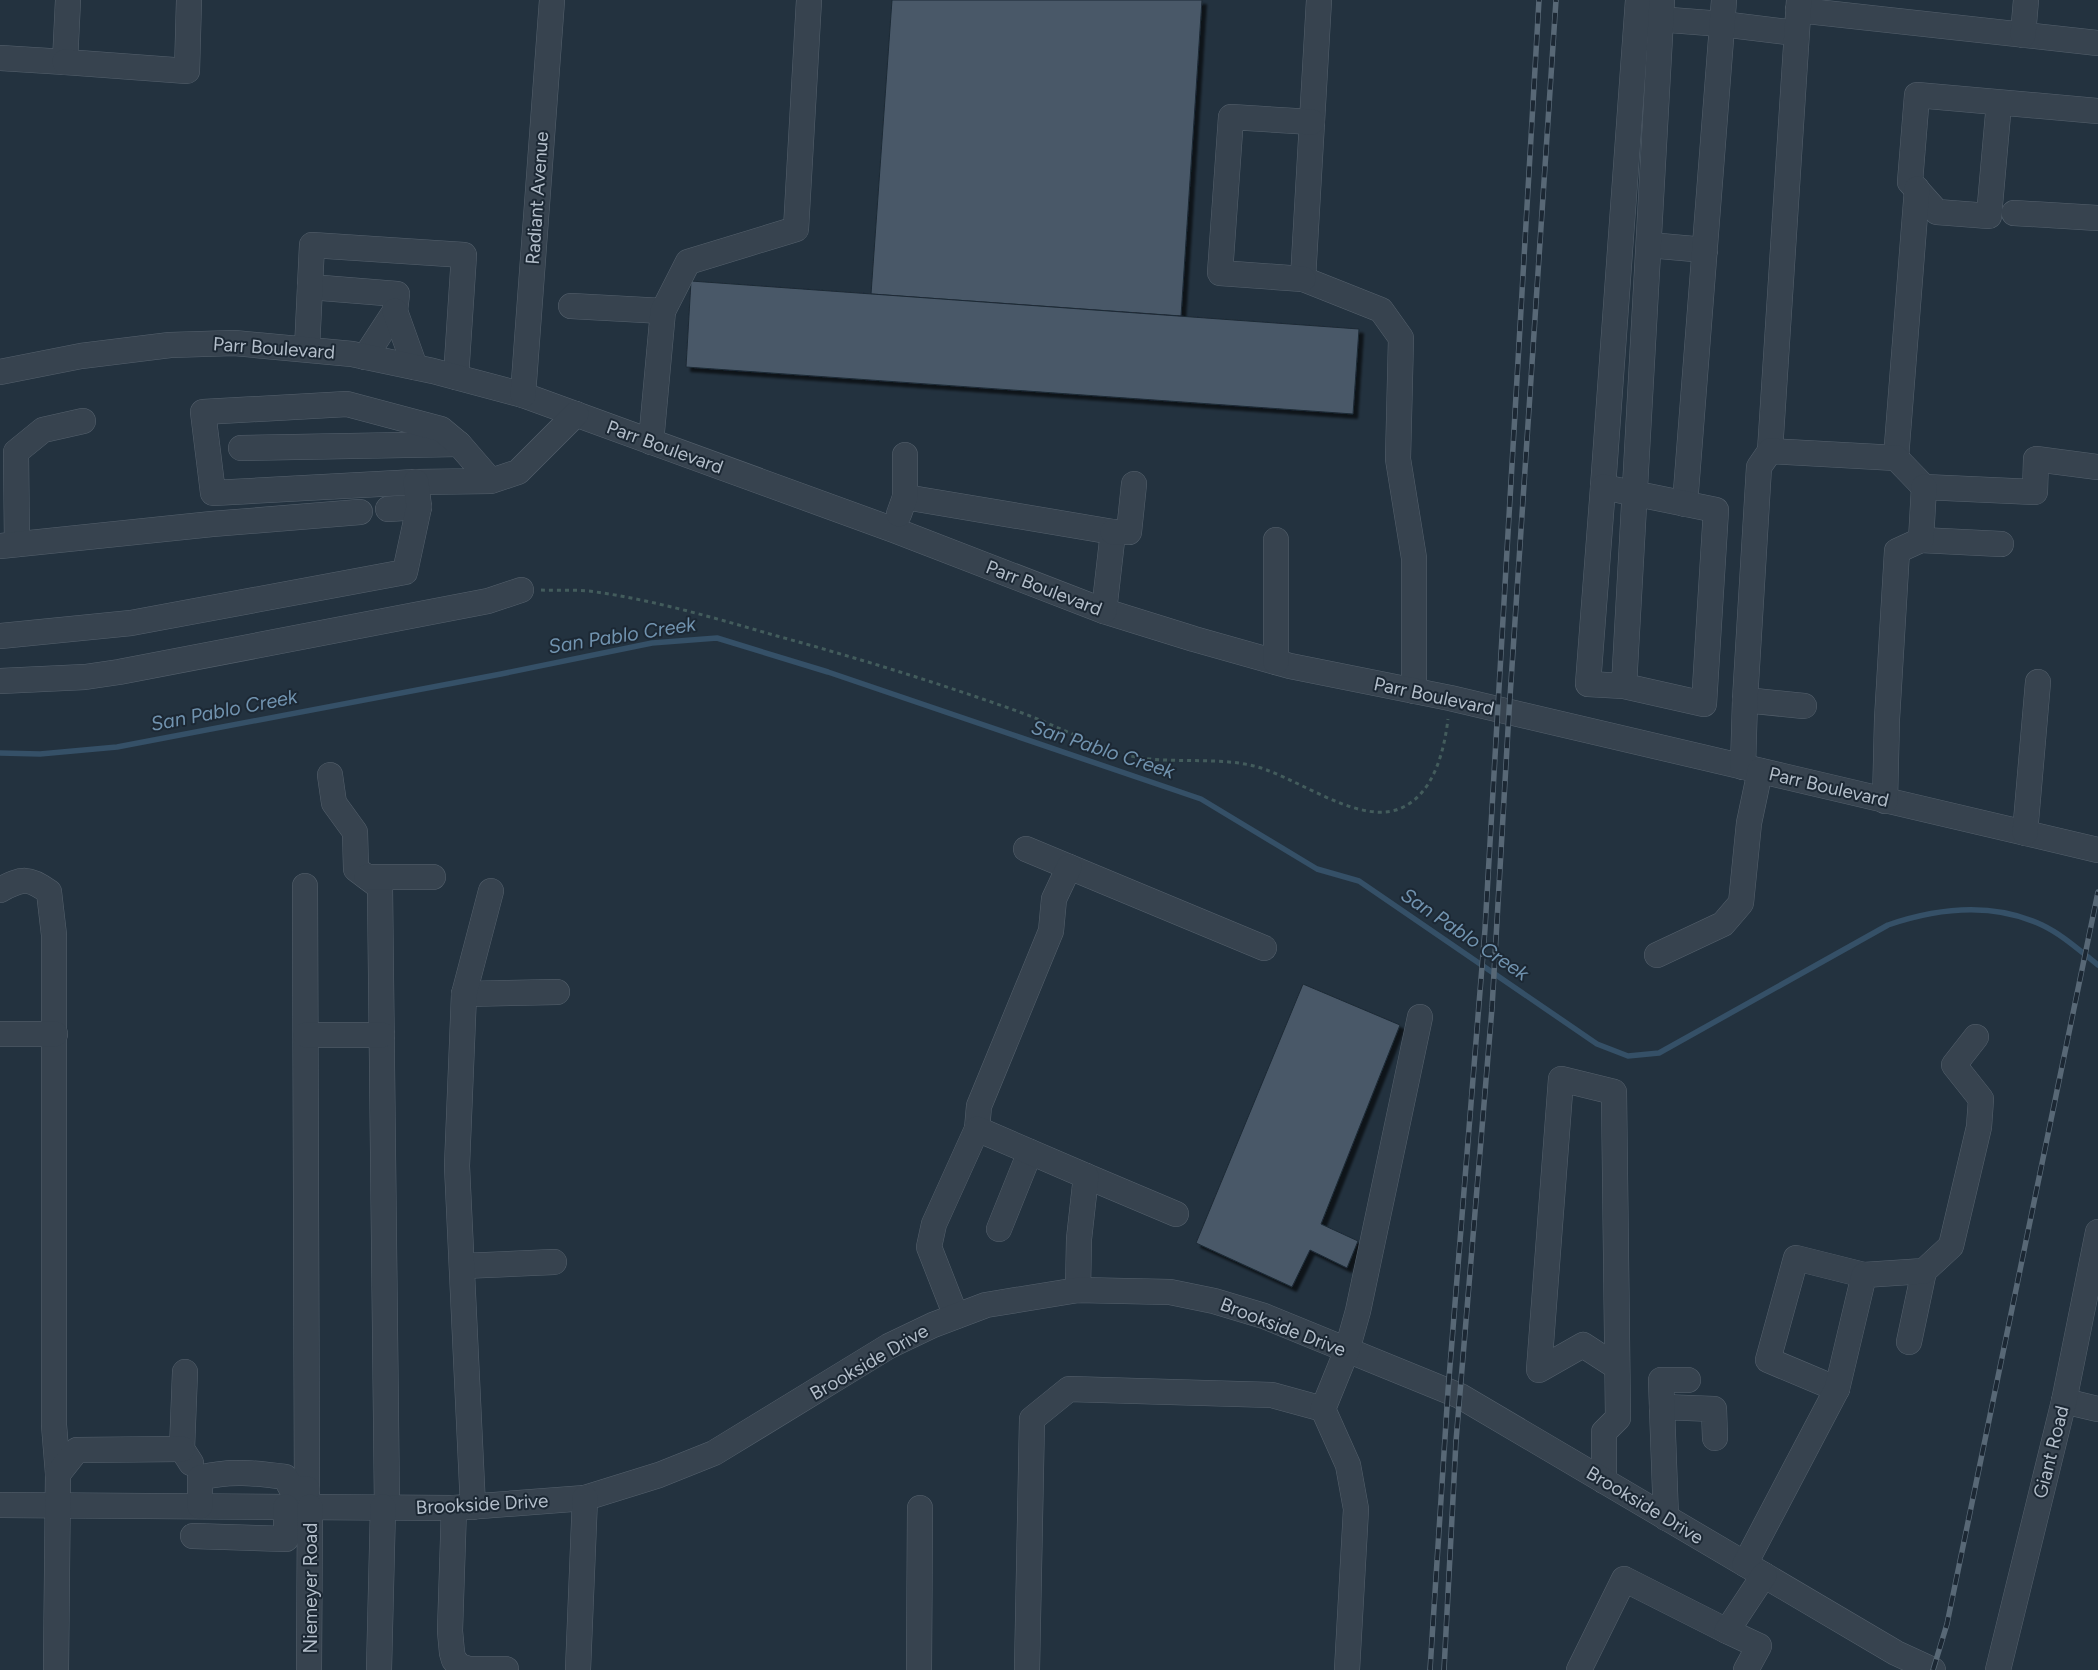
<svg xmlns="http://www.w3.org/2000/svg" width="2098" height="1670" viewBox="0 0 2098 1670" font-family="Figtree,sans-serif">
  <defs>
    <filter id="shadow"><feDropShadow dx="4.5" dy="4.5" stdDeviation="1" flood-color="#0009"/></filter>
  </defs>
  <rect width="100%" height="100%" fill="#23323f"/>
  <g fill="none" stroke-linecap="round" stroke-linejoin="round">
    <path stroke="#355067" stroke-width="5.5" d="M0,753L40,754L117,747L501,674L652,643L717,638L828,672L1201,799L1317,869L1359,881L1597,1044L1628,1056L1659,1053L1888,925C1938,908 1993,902 2042,925C2063,935 2080,951 2098,965"/>
  </g>
  <g fill="#485968" stroke="#1e2a36" filter="url(#shadow)">
    <polygon points="892,0 1202,0 1181,316 871,294"/>
    <polygon points="691,281 1359,329 1353,414 686,367"/>
    <polygon points="1303,984 1400,1025 1321,1224 1358,1241 1347,1268 1310,1250 1292,1287 1196,1243"/>
  </g>
  <g fill="none" stroke-linecap="round" stroke-linejoin="round">
    <defs>
      <g id="minor">
        <polyline points="1319,0 1303,279 1381,310 1401,338 1398,459 1414,558 1414,691"/>
        <polyline points="1798,10 2098,43"/>
        <polyline points="1644,18 1722,24 1796,33"/>
        <polyline points="2023,35 2026,0"/>
        <polyline points="0,58 65,62 68,0"/>
        <polyline points="65,62 187,71 189,0"/>
        <polyline points="1999,103 1989,216 1937,212 1910,182 1917,95 2098,111"/>
        <polyline points="2014,213 2098,218"/>
        <polyline points="1649,245 1705,250"/>
        <polyline points="1303,279 1220,273 1231,117 1312,122"/>
        <polyline points="310,287 397,294 395,311 365,357"/>
        <polyline points="571,306 663,311"/>
        <polyline points="395,311 415,367"/>
        <polyline points="307,349 312,245 464,255 456,377"/>
        <polyline points="0,372 81,356 170,345 234,343 352,354 433,371 523,395 894,530 1104,611 1194,639 1290,666 1450,698 2098,850"/>
        <polyline points="523,395 552,0"/>
        <polyline points="651,442 663,311 688,262 796,229 809,0"/>
        <polyline points="241,448 459,444"/>
        <polyline points="1770,451 1799,0"/>
        <polyline points="1896,458 1917,189"/>
        <polyline points="491,481 459,444 441,429 347,404 203,412 213,493 416,482 491,481 518,472 576,414"/>
        <polyline points="1603,487 1638,0"/>
        <polyline points="905,497 1113,532 1104,611"/>
        <polyline points="1685,504 1724,0"/>
        <polyline points="388,509 419,507"/>
        <polyline points="899,514 905,497 905,455"/>
        <polyline points="1113,532 1129,532 1134,484"/>
        <polyline points="1921,540 2001,544"/>
        <polyline points="17,544 16,452 43,430 83,421"/>
        <polyline points="0,546 212,524 360,512"/>
        <polyline points="0,636 131,623 405,572 419,507 416,482"/>
        <polyline points="1276,662 1276,540"/>
        <polyline points="0,681 85,677 119,672 488,601 521,590"/>
        <path d="M1624,686L1588,684L1603,487L1716,510L1704,704L1624,686C1637,457 1649,229 1662,0"/>
        <polyline points="1745,700 1804,706"/>
        <polyline points="1743,767 1745,700 1759,467 1770,451 1896,458 1924,487 2035,492 2036,459 2098,467"/>
        <polyline points="330,775 334,803 355,832 356,869 380,887 387,1507"/>
        <polyline points="1885,801 1887,719 1897,551 1921,540 1924,487"/>
        <polyline points="2025,833 2038,682"/>
        <polyline points="1026,849 1264,948"/>
        <polyline points="367,877 433,877"/>
        <polyline points="305,886 307,1507"/>
        <path d="M0,890C22,878 29,877 49,892L54,935V1425L58,1474"/>
        <polyline points="1657,955 1723,924 1741,903 1749,823 1760,771"/>
        <polyline points="464,994 557,992"/>
        <polyline points="0,1034 55,1034"/>
        <polyline points="306,1035 382,1035"/>
        <polyline points="977,1129 979,1106 1051,931 1054,899 1069,867"/>
        <polyline points="1086,1176 1176,1214"/>
        <polyline points="999,1229 1030,1152"/>
        <polyline points="462,1266 554,1262"/>
        <polyline points="956,1316 929,1247 934,1224 977,1129 1086,1176 1079,1239 1078,1290"/>
        <polyline points="1909,1342 1924,1271"/>
        <polyline points="185,1372 182,1449 191,1463"/>
        <polyline points="1837,1389 1768,1360 1796,1258 1864,1275"/>
        <polyline points="2064,1401 2098,1409"/>
        <polyline points="1662,1407 1714,1409 1715,1438"/>
        <polyline points="1604,1481 1604,1432 1618,1418 1614,1092 1561,1079 1539,1370 1583,1345 1617,1367"/>
        <polyline points="0,1505 454,1508 585,1498 659,1475 714,1453 889,1346 933,1325 986,1305 1078,1290 1170,1292 1214,1301 1264,1316 1460,1396 1896,1653 1933,1670"/>
        <path d="M200,1506V1478C228,1470 256,1473 285,1477L291,1488L307,1489"/>
        <polyline points="473,1507 457,1166 464,994 491,891"/>
        <polyline points="454,1508 450,1631 452,1653 454,1660 460,1666 469,1669 506,1669"/>
        <polyline points="1666,1518 1661,1380 1688,1380"/>
        <polyline points="193,1536 286,1539 286,1507"/>
        <polyline points="1745,1564 1837,1389 1864,1275 1924,1271 1951,1246 1979,1127 1981,1099 1954,1065 1976,1037"/>
        <polyline points="56,1670 58,1474 77,1450 182,1449"/>
        <polyline points="309,1670 310,1507"/>
        <polyline points="379,1670 383,1507"/>
        <polyline points="578,1670 585,1498"/>
        <polyline points="919,1670 920,1508"/>
        <polyline points="1027,1670 1032,1419 1069,1389 1272,1395 1323,1409"/>
        <polyline points="1347,1670 1356,1509 1348,1465 1323,1409 1347,1350 1358,1311 1420,1017"/>
        <polyline points="1579,1670 1624,1579 1727,1631"/>
        <polyline points="1746,1670 1759,1646 1727,1631 1764,1575"/>
        <polyline points="1998,1670 2064,1401 2098,1232"/>
      </g>
    </defs>
    <use href="#minor" stroke="#55616d" stroke-width="26"/>
    <path stroke="#435c5c" stroke-width="3" stroke-dasharray="4 4" stroke-linecap="butt" d="M541,590C559,591 578,589 596,592C658,601 718,619 777,636C858,658 938,683 1017,711C1052,724 1085,741 1120,753C1161,766 1207,756 1250,765C1293,774 1353,823 1396,810C1433,798 1444,752 1448,719"/>
    <use href="#minor" stroke="#37434f" stroke-width="25"/>
    <defs>
      <g id="rail">
        <polyline points="1430,1670 1448,1391 1485,929 1539,0"/>
        <polyline points="1444,1670 1456,1441 1492,1008 1509,712 1556,0"/>
        <polyline points="1933,1670 1947,1624 2098,892"/>
      </g>
    </defs>
    <use href="#rail" stroke="#586876" stroke-width="5.5"/>
    <use href="#rail" stroke="#1c2834" stroke-width="4" stroke-dasharray="11" stroke-linecap="butt"/>
  </g>
  <g text-anchor="middle" dominant-baseline="central" stroke-width="4" stroke-linejoin="round" paint-order="stroke">
    <g font-size="19" fill="#b3beca" stroke="#1c2834">
      <text transform="translate(537 198) rotate(-86)">Radiant Avenue</text>
      <text transform="translate(274 348) rotate(4)">Parr Boulevard</text>
      <text transform="translate(665 447) rotate(20)">Parr Boulevard</text>
      <text transform="translate(1044 588) rotate(21)">Parr Boulevard</text>
      <text transform="translate(1434 696) rotate(12)">Parr Boulevard</text>
      <text transform="translate(1829 787) rotate(13)">Parr Boulevard</text>
      <text transform="translate(1283 1327) rotate(21)">Brookside Drive</text>
      <text transform="translate(869 1362) rotate(-30)">Brookside Drive</text>
      <text transform="translate(2051 1452) rotate(-76)">Giant Road</text>
      <text transform="translate(482 1504) rotate(-3)">Brookside Drive</text>
      <text transform="translate(1645 1505) rotate(31)">Brookside Drive</text>
      <text transform="translate(310 1588) rotate(-90)">Niemeyer Road</text>
    </g>
    <g font-size="20" font-style="italic" fill="#7193af" stroke="#1c2834">
      <text transform="translate(622 635) rotate(-9)">San Pablo Creek</text>
      <text transform="translate(224 710) rotate(-11)">San Pablo Creek</text>
      <text transform="translate(1103 749) rotate(18)">San Pablo Creek</text>
      <text transform="translate(1465 934) rotate(34)">San Pablo Creek</text>
    </g>
  </g>
</svg>
